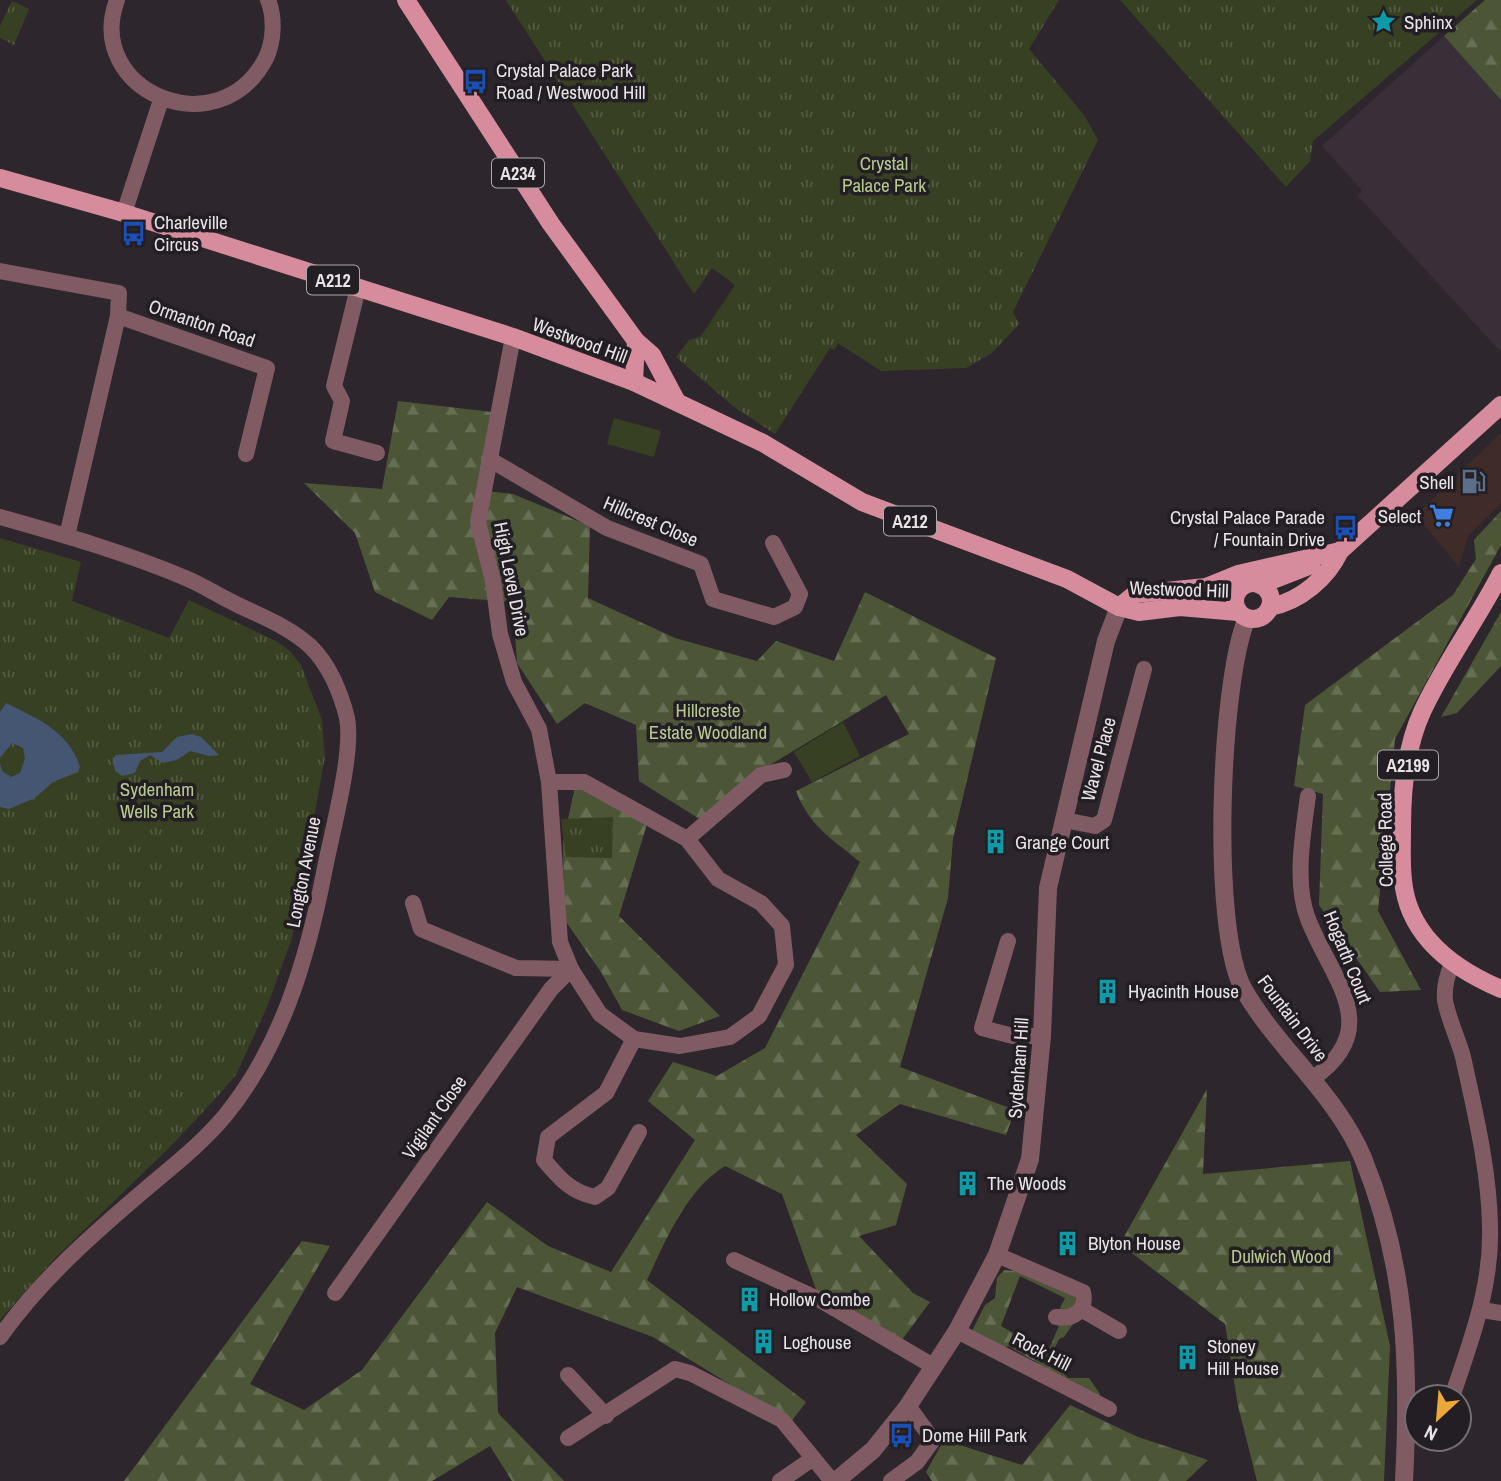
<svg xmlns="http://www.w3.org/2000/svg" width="1501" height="1481" viewBox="0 0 1501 1481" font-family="'Archivo Narrow',sans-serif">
  <defs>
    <pattern id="forest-firs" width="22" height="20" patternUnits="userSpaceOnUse" patternTransform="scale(1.75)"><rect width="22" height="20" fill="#4c5636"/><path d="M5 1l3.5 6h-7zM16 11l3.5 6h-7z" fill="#666e53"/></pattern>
    <pattern id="park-tufts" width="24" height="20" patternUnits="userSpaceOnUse" patternTransform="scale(1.75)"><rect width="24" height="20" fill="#374022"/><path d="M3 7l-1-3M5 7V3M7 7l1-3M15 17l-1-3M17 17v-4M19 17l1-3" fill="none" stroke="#545b42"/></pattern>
  </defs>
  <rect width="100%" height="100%" fill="#2d272d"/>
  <polygon fill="#3f2b28" points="1501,433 1501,503 1468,536 1459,567 1416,515"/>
  <polygon fill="#392f38" points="1444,36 1501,100 1501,352 1358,196 1362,190 1322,146"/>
  <g fill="url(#forest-firs)">
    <polygon points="1485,0 1501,0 1501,100 1444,36"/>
    <path d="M398,401L492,412L478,490L513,494L590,526L588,598L675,638L757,661L776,641L834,661L865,592L996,658L953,839L948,898L900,1067L1015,1110L1006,1135L900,1104L856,1135L907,1184L896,1225L859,1236L913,1293L930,1302L901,1341L817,1292L782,1194L725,1166C686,1190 666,1240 647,1280L806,1402L791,1422L653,1337L517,1287L495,1333L498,1413L564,1481H512L490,1446L432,1481H124L302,1241L330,1246L250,1384L304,1410L362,1370L487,1202L548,1246L611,1272L695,1140L648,1101L673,1062L717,1076L765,1048L860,862C831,838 810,827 796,791L909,734L886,695L760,771L701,820L639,781L636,725L585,703L557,724L517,663L513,602L449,597L432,620L375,592L355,533L304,483L382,489Z"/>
    <polygon points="1501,511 1501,545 1395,739 1378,911 1421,990 1380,992 1319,905 1323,794 1294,786 1305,705 1453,595 1476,559 1474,540"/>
    <polygon points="1501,612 1501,666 1457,713 1441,717"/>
    <polygon points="577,777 648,821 619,916 720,1016 679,1031 622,1010 601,972 564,919 563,843"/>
    <polygon points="1207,1089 1203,1174 1350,1161 1390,1346 1384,1481 1257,1481 1238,1406 1225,1324 1120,1244"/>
    <polygon points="1004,1270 1014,1271 1075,1297 1076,1307 1058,1312 1065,1298 1020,1276 1001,1326 1043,1350 1050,1347 1060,1323 1073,1324 1064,1337 1059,1339 1054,1349 1063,1361 1064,1374 1068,1378 1089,1378 1100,1394 1093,1405 1035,1369 1038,1363 1008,1346 1003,1350 971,1333 985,1305 995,1298 997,1278"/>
    <polygon points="1070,1405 1138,1437 1208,1460 1186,1481 932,1481 926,1472 944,1440 1022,1465"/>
  </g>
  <g fill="url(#park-tufts)">
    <polygon points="506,0 1059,0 1029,49 1084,115 1098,140 1013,312 1019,324 992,353 966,368 881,371 838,343 834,350 830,348 775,434 733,406 676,357 689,340 701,336 735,285 712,268 694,294"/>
    <polygon points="1120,0 1477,0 1313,141 1310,161 1286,187"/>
    <polygon points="12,1 29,9 14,45 0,38 0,26"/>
    <polygon points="0,538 81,562 72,601 169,638 189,600 276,641 289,650 301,665 322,720 325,757 292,938 267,1007 236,1075 217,1097 169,1148 56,1257 0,1320"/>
    <polygon points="613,817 612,858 566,857 561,819"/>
  </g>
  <g fill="#374022">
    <polygon points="614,418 661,431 654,457 607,444"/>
    <polygon points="843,722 860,756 812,782 794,752"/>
  </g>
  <g fill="#455672">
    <path d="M6,703C36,718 69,731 80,767L78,772L53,782L35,798L9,809L0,807V763L2,771L11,777L20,773L25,759L23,748L12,743L0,758V712Z"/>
    <polygon points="192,734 201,737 219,755 209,756 190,751 177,760 163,763 150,755 140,761 135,773 122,776 115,771 113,759 116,755 162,752 177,737"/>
  </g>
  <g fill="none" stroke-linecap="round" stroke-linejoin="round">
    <g stroke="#815b64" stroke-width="16">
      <path d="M117,0C83,91 219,149 266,58C274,41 275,17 268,0"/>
      <polyline points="124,213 161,100"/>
      <polyline points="0,271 119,293 118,316"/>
      <polyline points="358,288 334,386 342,401 333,441 377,453"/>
      <polyline points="513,337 478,522 493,581 500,634 514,682 539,729 549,782 560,942 571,969 600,1014 634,1039 680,1046 730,1037 759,1016 786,965 782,926 761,903 718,879 687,839 584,782 549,782"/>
      <polyline points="489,459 607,528 701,564 713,599 774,617 795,607 800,594 773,543"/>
      <path d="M0,517C64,535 127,553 188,579C204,586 219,596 234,603C260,616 288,626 310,646C329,664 341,693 347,718C354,753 331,835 324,873C307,960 281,1048 224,1117C200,1145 174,1165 147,1188C94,1233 40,1280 0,1337"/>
      <polyline points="67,536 118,316 267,368 246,454"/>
      <path d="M1308,796C1303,833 1294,884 1308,919C1331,979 1386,1028 1312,1079"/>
      <polyline points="1064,820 1095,826 1104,820 1144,669"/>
      <polyline points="687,839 761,775 784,770"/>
      <polyline points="413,903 421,929 516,968 571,969"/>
      <polyline points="1008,941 982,1028 1013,1036 1042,1036"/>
      <path d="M1452,964C1447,975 1444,988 1445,1000C1448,1019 1458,1038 1463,1057C1475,1112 1489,1169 1490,1226C1492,1287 1471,1340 1452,1397"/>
      <path d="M634,1039L606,1093L548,1137L544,1160C559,1178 571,1192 595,1197L608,1188L639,1132"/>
      <path d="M997,1255L1083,1292C1087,1311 1073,1320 1056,1317"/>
      <polyline points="734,1260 822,1301 933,1366"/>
      <polyline points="335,1293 551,989 571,969"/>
      <polyline points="1081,1309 1119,1331"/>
      <polyline points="1482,1310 1501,1313"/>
      <polyline points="957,1331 1109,1409"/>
      <polyline points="568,1375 606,1416"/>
      <polyline points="568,1438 675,1369 690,1373 782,1420 832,1481"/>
      <polyline points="780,1481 812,1459"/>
      <polyline points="891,1481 917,1462 933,1440 908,1406"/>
    </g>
    <g stroke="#815b64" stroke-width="18">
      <path d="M1247,618C1220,681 1210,931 1244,990C1278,1049 1336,1094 1363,1158C1407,1266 1410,1367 1404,1481"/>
      <polyline points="836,1481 873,1450 908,1406 957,1331 997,1255 1030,1159 1042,1036 1048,888 1106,641 1119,607"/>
    </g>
    <g stroke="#d78c9e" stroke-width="18">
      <polyline points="406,0 551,224 636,341 652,355 676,400"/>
      <polyline points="0,178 124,213 513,337 634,382 763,443 862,502 1067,579 1119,607 1139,612 1180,607 1238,612"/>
      <polyline points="634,382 636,341"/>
      <path d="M1501,573C1477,620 1444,664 1422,712C1406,747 1402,789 1402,827C1402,844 1401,863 1403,880C1408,936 1454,969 1501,989"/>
      <circle cx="1253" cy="601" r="18"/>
      <polyline points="1260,585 1311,565"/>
      <polyline points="1119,607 1135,594 1206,587 1238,574 1340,551"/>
      <path d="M1270,607C1301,601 1327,578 1340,551L1501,405"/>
    </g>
  </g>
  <defs>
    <symbol id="sight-bare" viewBox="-9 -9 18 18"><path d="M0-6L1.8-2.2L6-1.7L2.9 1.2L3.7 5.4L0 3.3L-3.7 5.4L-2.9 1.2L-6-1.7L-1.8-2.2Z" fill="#0f9aa8" stroke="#231e23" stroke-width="2.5" paint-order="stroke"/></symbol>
    <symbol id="bus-bare" viewBox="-9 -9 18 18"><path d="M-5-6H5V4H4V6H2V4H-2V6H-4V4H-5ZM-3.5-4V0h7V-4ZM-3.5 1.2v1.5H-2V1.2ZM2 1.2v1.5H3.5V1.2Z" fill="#1a4fb4" stroke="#231e23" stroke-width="2.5" paint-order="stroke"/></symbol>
    <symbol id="fuel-bare" viewBox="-9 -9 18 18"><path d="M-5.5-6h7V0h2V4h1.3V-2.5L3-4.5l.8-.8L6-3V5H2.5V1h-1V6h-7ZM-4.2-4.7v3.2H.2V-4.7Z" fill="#5c6f8a" stroke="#231e23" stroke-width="2.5" paint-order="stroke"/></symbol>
    <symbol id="supermarket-bare" viewBox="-9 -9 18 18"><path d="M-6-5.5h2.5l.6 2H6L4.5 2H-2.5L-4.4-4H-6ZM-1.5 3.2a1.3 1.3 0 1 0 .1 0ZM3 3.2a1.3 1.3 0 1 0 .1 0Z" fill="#3f7fe0" stroke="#231e23" stroke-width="2.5" paint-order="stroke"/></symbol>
    <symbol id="building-bare" viewBox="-9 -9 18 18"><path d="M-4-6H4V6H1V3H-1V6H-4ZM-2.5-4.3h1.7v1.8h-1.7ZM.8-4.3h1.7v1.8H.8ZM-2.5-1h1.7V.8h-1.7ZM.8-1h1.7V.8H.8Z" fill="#0f9aa8" stroke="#231e23" stroke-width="2.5" paint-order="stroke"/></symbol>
  </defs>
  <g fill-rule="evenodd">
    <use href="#sight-bare" x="1366" y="4" width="35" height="35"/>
    <use href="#bus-bare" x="458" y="64" width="35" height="35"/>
    <use href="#bus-bare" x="116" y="216" width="35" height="35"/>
    <use href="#fuel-bare" x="1456" y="464" width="35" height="35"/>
    <use href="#supermarket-bare" x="1424" y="498" width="35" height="35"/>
    <use href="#bus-bare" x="1328" y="510" width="35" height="35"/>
    <use href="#building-bare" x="978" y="824" width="35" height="35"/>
    <use href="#building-bare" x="1090" y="974" width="35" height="35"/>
    <use href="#building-bare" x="950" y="1166" width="35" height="35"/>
    <use href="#building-bare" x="1050" y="1226" width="35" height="35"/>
    <use href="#building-bare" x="732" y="1282" width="35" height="35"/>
    <use href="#building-bare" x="746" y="1324" width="35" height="35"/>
    <use href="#building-bare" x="1170" y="1340" width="35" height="35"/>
    <use href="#bus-bare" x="884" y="1418" width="35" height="35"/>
  </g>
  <g text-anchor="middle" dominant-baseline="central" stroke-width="7" stroke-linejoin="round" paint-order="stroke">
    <g fill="#231e23" stroke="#aca8ac" stroke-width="2">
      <rect x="492" y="158.5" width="52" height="29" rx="5"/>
      <rect x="307" y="265.5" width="52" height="29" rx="5"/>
      <rect x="884" y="506.5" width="52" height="29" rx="5"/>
      <rect x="1378" y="750.5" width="60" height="29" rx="5"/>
    </g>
    <g font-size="18" font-weight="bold" fill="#e7e3e6">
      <text x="518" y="173">A234</text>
      <text x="333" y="280">A212</text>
      <text x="910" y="521">A212</text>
      <text x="1408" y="765">A2199</text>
    </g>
    <g font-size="19" fill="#e7e3e6" stroke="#231e23" text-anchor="start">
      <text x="1404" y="22">Sphinx</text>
      <text x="496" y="70">Crystal Palace Park<tspan x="496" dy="22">Road / Westwood Hill</tspan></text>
      <text x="154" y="222">Charleville<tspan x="154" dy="22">Circus</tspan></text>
      <text x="1454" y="482" text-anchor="end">Shell</text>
      <text x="1421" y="516" text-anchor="end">Select</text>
      <text x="1325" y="517" text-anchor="end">Crystal Palace Parade<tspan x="1325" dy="22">/ Fountain Drive</tspan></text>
      <text x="1015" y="842">Grange Court</text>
      <text x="1128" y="991">Hyacinth House</text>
      <text x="987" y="1183">The Woods</text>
      <text x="1088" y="1243">Blyton House</text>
      <text x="769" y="1299">Hollow Combe</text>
      <text x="783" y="1342">Loghouse</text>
      <text x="1207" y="1346">Stoney<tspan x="1207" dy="22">Hill House</tspan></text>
      <text x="922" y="1435">Dome Hill Park</text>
    </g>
    <g font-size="19" fill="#b6ca8f" stroke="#231e23">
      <text x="884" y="163">Crystal<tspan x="884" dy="22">Palace Park</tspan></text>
      <text x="708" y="710">Hillcreste<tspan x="708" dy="22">Estate Woodland</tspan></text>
      <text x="157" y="789">Sydenham<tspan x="157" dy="22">Wells Park</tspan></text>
      <text x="1281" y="1256">Dulwich Wood</text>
    </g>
    <g font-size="19" fill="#e7e3e6" stroke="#231e23">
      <text transform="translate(202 323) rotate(19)">Ormanton Road</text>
      <text transform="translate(580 340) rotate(20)">Westwood Hill</text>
      <text transform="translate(651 521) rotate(23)">Hillcrest Close</text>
      <text transform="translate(512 579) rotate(79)">High Level Drive</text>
      <text transform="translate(1179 589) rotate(2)">Westwood Hill</text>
      <text transform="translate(1098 759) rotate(-75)">Wavel Place</text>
      <text transform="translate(1385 840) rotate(-91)">College Road</text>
      <text transform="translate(303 872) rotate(-79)">Longton Avenue</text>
      <text transform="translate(1348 957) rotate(68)">Hogarth Court</text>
      <text transform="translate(1293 1018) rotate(53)">Fountain Drive</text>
      <text transform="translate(1018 1068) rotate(-86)">Sydenham Hill</text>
      <text transform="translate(434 1117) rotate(-55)">Vigilant Close</text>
      <text transform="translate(1042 1351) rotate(27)">Rock Hill</text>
    </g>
  </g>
  <g transform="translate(1438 1418) rotate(206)"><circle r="33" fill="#231e23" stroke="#716d71" stroke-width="2"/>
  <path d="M0-5L12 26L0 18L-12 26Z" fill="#eca93a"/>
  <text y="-10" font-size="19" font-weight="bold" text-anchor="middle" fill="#e7e3e6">N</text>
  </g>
</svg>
